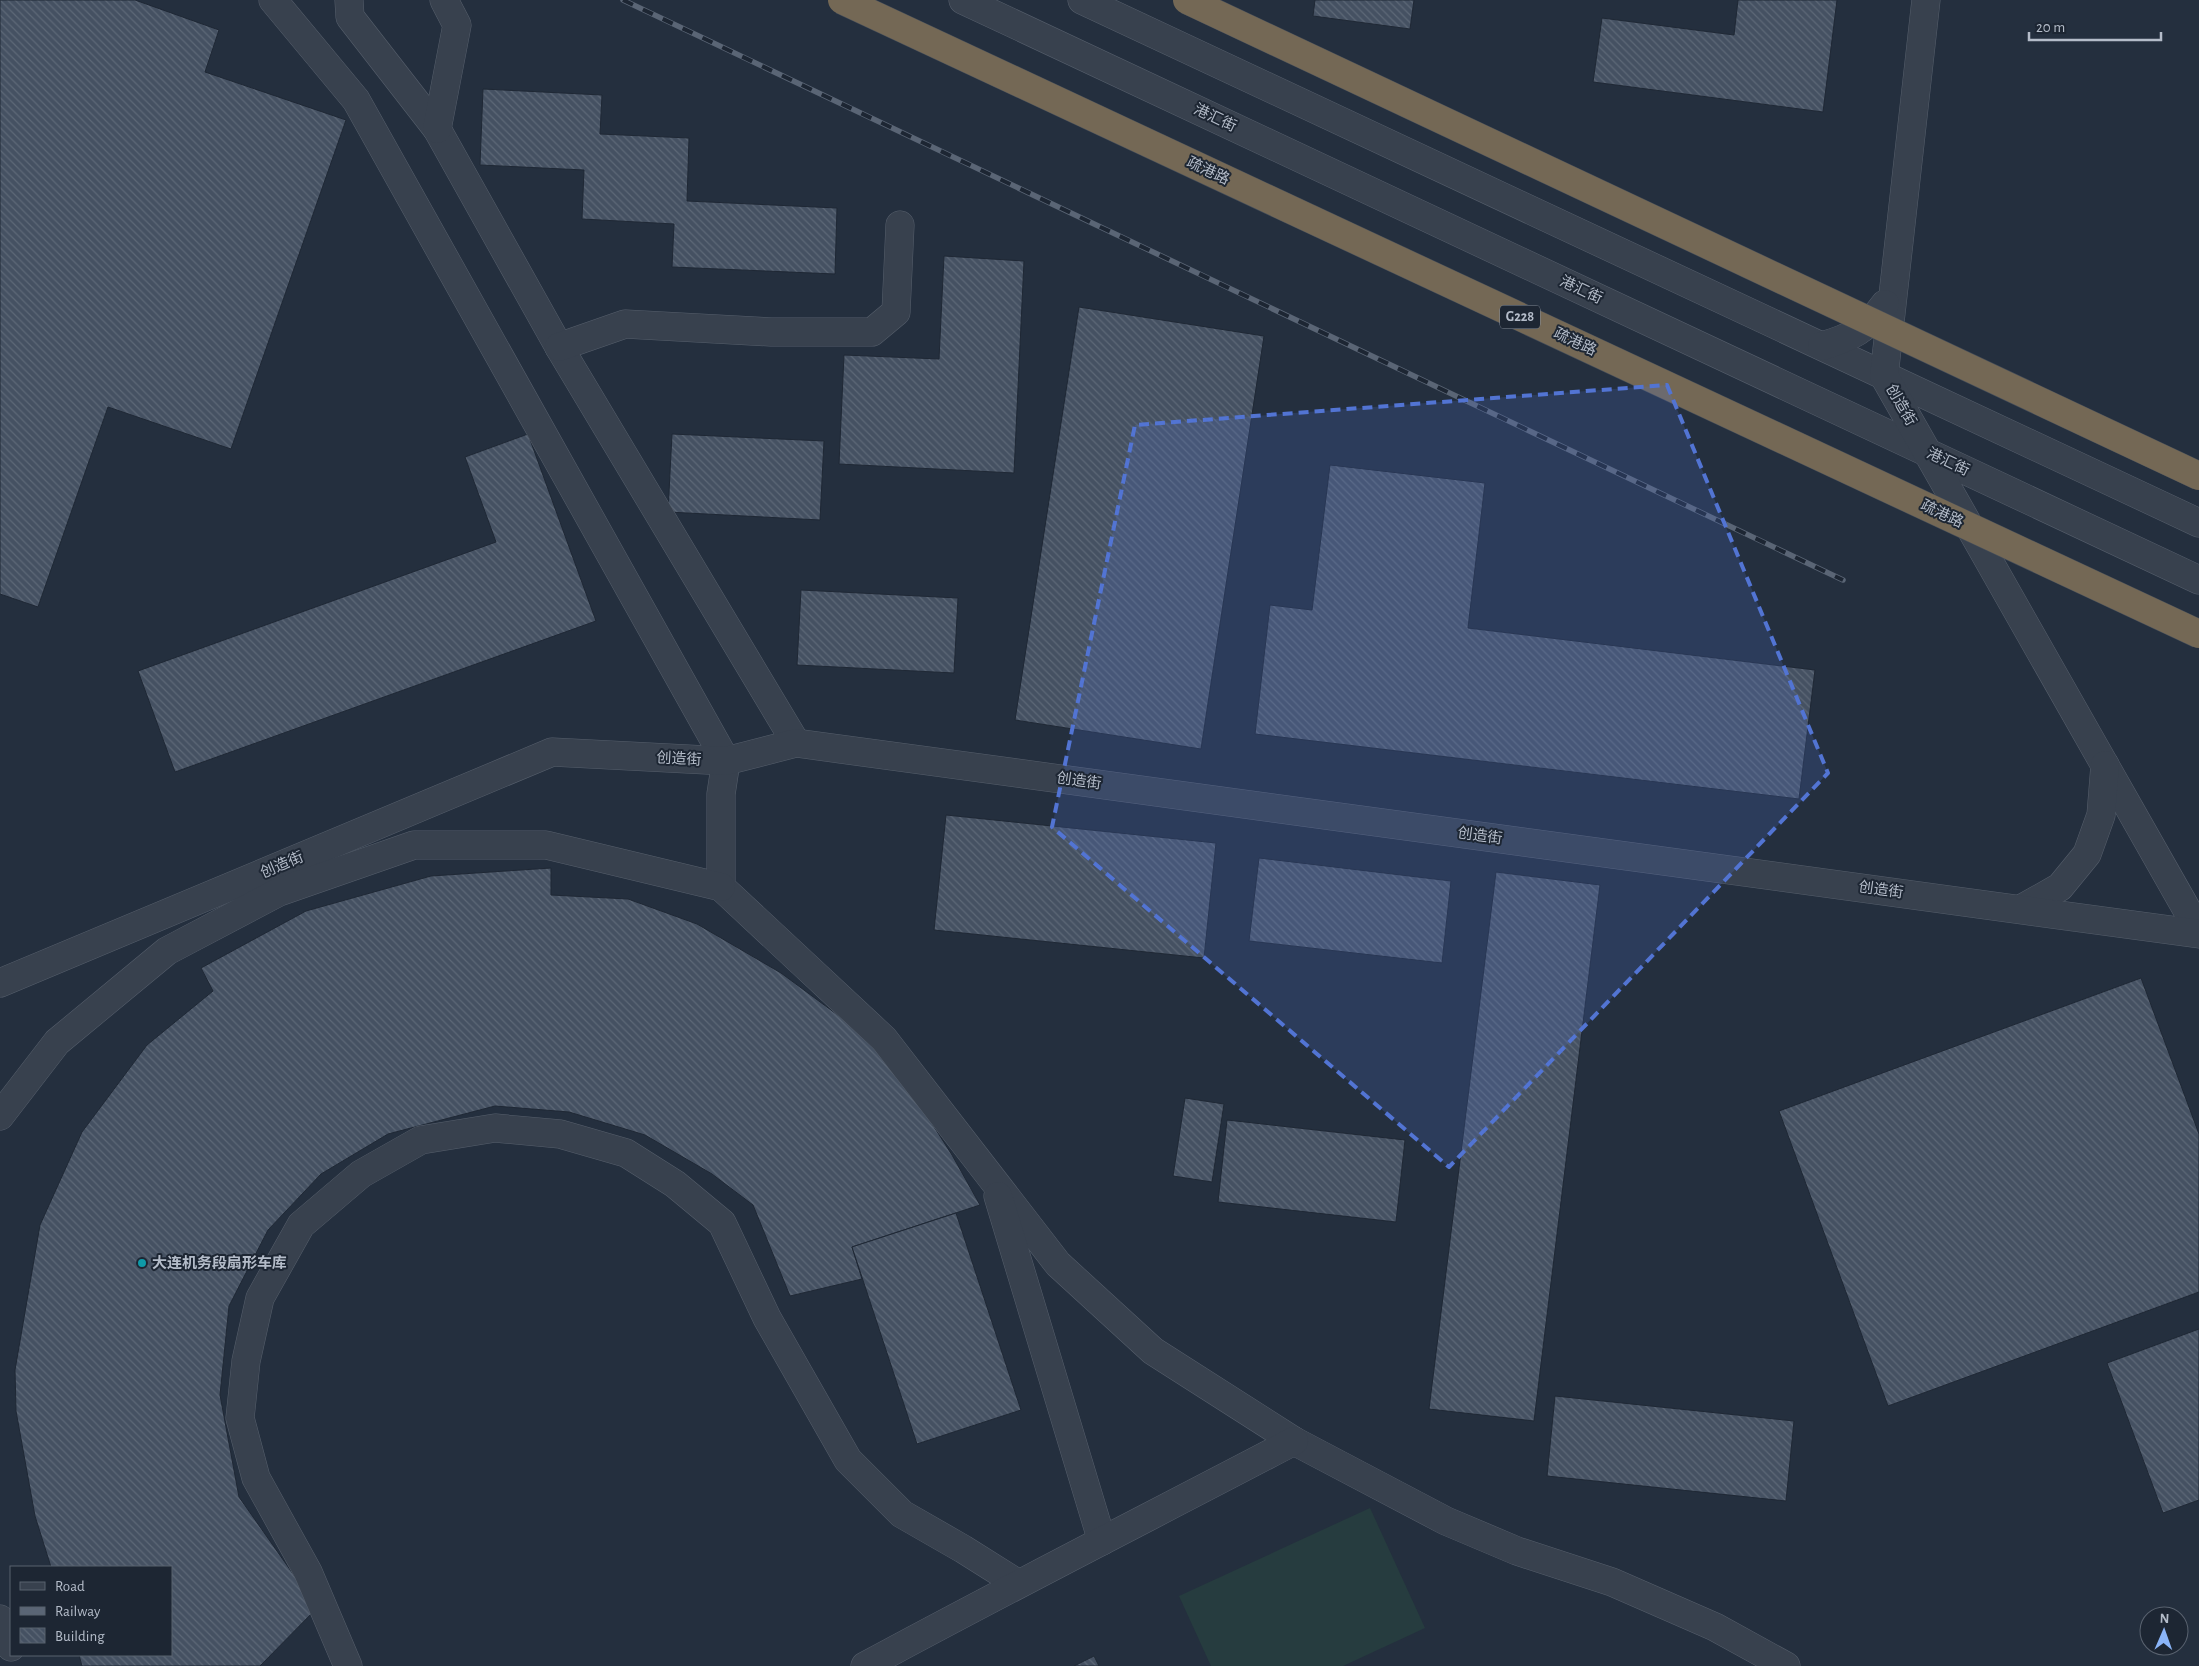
<svg xmlns="http://www.w3.org/2000/svg" width="2199" height="1666" viewBox="0 0 2199 1666" font-family="'Alegreya Sans','Noto Sans SC',sans-serif">
  <defs>
    <pattern id="building-back-hatch" width="6" height="6" patternUnits="userSpaceOnUse" patternTransform="scale(1.25)"><rect width="6" height="6" fill="#455162"/><path d="M-1 5l2 2M0 0l6 6M5-1l2 2" fill="none" stroke="#5d6877"/></pattern>
  </defs>
  <rect width="100%" height="100%" fill="#242f3e"/>
  <polygon fill="#263c3f" points="1370,1508 1425,1628 1343,1666 1211,1666 1179,1596"/>
  <g fill="url(#building-back-hatch)" stroke="#1f2835">
    <polygon points="0,0 135,0 219,30 205,72 346,120 231,449 108,407 38,607 0,594"/>
    <polygon points="1315,0 1414,0 1410,29 1313,16"/>
    <polygon points="1738,0 1837,0 1823,112 1593,82 1602,18 1734,35"/>
    <polygon points="483,89 602,95 600,134 689,138 687,201 837,208 835,274 672,267 674,224 582,219 584,170 480,165"/>
    <polygon points="944,256 1024,261 1014,473 839,464 844,355 939,359"/>
    <polygon points="1079,307 1264,336 1201,749 1015,720"/>
    <polygon points="528,434 596,621 175,772 138,671 496,542 465,457"/>
    <polygon points="672,434 824,441 820,520 668,512"/>
    <polygon points="1330,465 1485,483 1468,628 1815,670 1799,799 1255,734 1270,605 1312,610"/>
    <polygon points="801,590 958,598 954,673 797,665"/>
    <polygon points="946,815 1216,843 1204,958 934,930"/>
    <polygon points="1259,858 1451,881 1442,963 1249,941"/>
    <polygon points="551,868 551,895 628,899 697,924 781,973 858,1030 910,1089 952,1155 980,1205 852,1247 862,1279 790,1296 753,1205 712,1174 645,1135 569,1112 495,1106 388,1134 321,1174 268,1230 229,1306 220,1395 239,1497 317,1608 260,1666 82,1666 79,1655 171,1655 171,1567 51,1567 35,1516 16,1411 15,1370 40,1225 82,1132 147,1045 213,991 201,968 306,911 431,876"/>
    <polygon points="1496,872 1600,885 1534,1421 1429,1409"/>
    <polygon points="2141,978 2199,1134 2199,1292 1888,1406 1779,1111"/>
    <polygon points="1185,1098 1224,1104 1212,1182 1173,1176"/>
    <polygon points="1227,1120 1405,1140 1396,1222 1218,1202"/>
    <polygon points="956,1213 1021,1410 917,1444 852,1247"/>
    <polygon points="2199,1329 2199,1500 2163,1513 2107,1363"/>
    <polygon points="1555,1396 1794,1421 1786,1501 1547,1476"/>
    <polygon points="1094,1656 1099,1666 1074,1666"/>
  </g>
  <g fill="none" stroke-linecap="round" stroke-linejoin="round">
    <defs>
      <g id="minor">
        <polyline points="273,0 356,100 726,761 721,794 721,887 884,1039 1058,1264 1153,1351 1294,1441 1446,1521 1517,1551 1612,1582 1715,1627 1786,1666"/>
        <polyline points="349,0 350,17 437,129 559,347 796,743"/>
        <polyline points="963,0 2199,580"/>
        <polyline points="1082,0 2199,523"/>
        <polyline points="1926,0 1884,376 2199,931"/>
        <polyline points="437,129 457,25 444,0"/>
        <path d="M1822,346C1852,337 1866,330 1885,304"/>
        <polyline points="559,347 625,324 771,332 872,332 896,312 900,225"/>
        <polyline points="2021,909 2060,887 2087,854 2101,815 2105,765"/>
        <polyline points="0,983 552,752 726,761 796,743 2199,934"/>
        <polyline points="0,1116 57,1042 167,951 279,892 414,845 546,845 721,887"/>
        <polyline points="998,1196 1102,1541"/>
        <polyline points="0,1619 11,1647"/>
        <polyline points="348,1666 308,1572 256,1478 240,1418 246,1361 260,1298 301,1225 361,1174 421,1140 495,1128 560,1134 626,1153 675,1184 722,1223 767,1318 848,1460 902,1514 963,1549 1017,1583"/>
        <path d="M865,1666C1007,1589 1151,1516 1294,1441"/>
      </g>
    </defs>
    <use href="#minor" stroke="#565f6c" stroke-width="29"/>
    <use href="#minor" stroke="#38414e" stroke-width="28"/>
    <defs>
      <polyline id="rail" points="623,0 1843,580"/>
    </defs>
    <use href="#rail" stroke="#5a6575" stroke-width="5.5"/>
    <use href="#rail" stroke="#1d2633" stroke-width="4" stroke-dasharray="11" stroke-linecap="butt"/>
    <defs>
      <g id="highway-bridge">
        <polyline points="842,0 2199,634"/>
        <polyline points="1187,0 2199,476"/>
      </g>
    </defs>
    <use href="#highway-bridge" stroke="#434c59" stroke-width="29" stroke-linecap="butt"/>
    <use href="#highway-bridge" stroke="#746855" stroke-width="28"/>
  </g>
  <path fill="#5274d3" fill-opacity="0.2" stroke="#5274d3" stroke-width="4" stroke-dasharray="10 6" stroke-linejoin="round" d="M1667,385L1828,773L1449,1167L1052,827L1135,425Z"/>
  <circle fill="#0f9aa8" stroke="#1d2633" stroke-width="2" cx="142" cy="1263" r="5"/>
  <g text-anchor="middle" dominant-baseline="central" stroke-width="4" stroke-linejoin="round" paint-order="stroke">
    <rect fill="#1d2633" stroke="#878f9c" stroke-width="1" x="1500" y="305.5" width="40" height="23" rx="4"/>
    <g font-size="14" font-weight="bold" fill="#b4bcc9">
      <text x="1520" y="317">G228</text>
    </g>
    <g font-size="15" fill="#b4bcc9" stroke="#1d2633">
      <text transform="translate(1215 118) rotate(25)">港汇街</text>
      <text transform="translate(1208 171) rotate(25)">疏港路</text>
      <text transform="translate(1581 290) rotate(25)">港汇街</text>
      <text transform="translate(1575 342) rotate(25)">疏港路</text>
      <text transform="translate(1901 405) rotate(60)">创造街</text>
      <text transform="translate(1948 462) rotate(25)">港汇街</text>
      <text transform="translate(1942 514) rotate(25)">疏港路</text>
      <text transform="translate(679 759) rotate(3)">创造街</text>
      <text transform="translate(1079 781) rotate(8)">创造街</text>
      <text transform="translate(1480 836) rotate(8)">创造街</text>
      <text transform="translate(282 865) rotate(-23)">创造街</text>
      <text transform="translate(1881 890) rotate(8)">创造街</text>
    </g>
    <g font-size="15" font-weight="bold" fill="#b4bcc9" stroke="#1d2633" text-anchor="start">
      <text x="152" y="1263">大连机务段扇形车库</text>
    </g>
  </g>
  <rect x="10" y="1566" width="162" height="90" fill="#1d2633" stroke="#59626f"/>
  <rect x="20" y="1582" width="25" height="8" fill="#38414e" stroke="#59626f"/>
  <text x="55" y="1591" font-size="15" fill="#b4bcc9">Road</text>
  <rect x="20" y="1607" width="25" height="8" fill="#5a6575" stroke="#59626f"/>
  <text x="55" y="1616" font-size="15" fill="#b4bcc9">Railway</text>
  <rect x="20" y="1628" width="25" height="15" fill="url(#building-back-hatch)" stroke="#59626f"/>
  <text x="55" y="1641" font-size="15" fill="#b4bcc9">Building</text>
  <g transform="translate(2164 1631) rotate(2)"><circle r="24" fill="#1d2633" stroke="#59626f"/>
  <path d="M0-4L9 19L0 12L-9 19Z" fill="#8ab4f8"/>
  <text y="-8" font-size="14" font-weight="bold" text-anchor="middle" fill="#b4bcc9">N</text>
  </g>
  <path d="M2029 32v8h132v-8" fill="none" stroke="#b4bcc9" stroke-width="2.5"/>
  <text x="2036" y="32" font-size="15" fill="#b4bcc9" stroke="#1d2633" stroke-width="4" paint-order="stroke">20 m</text>
</svg>
